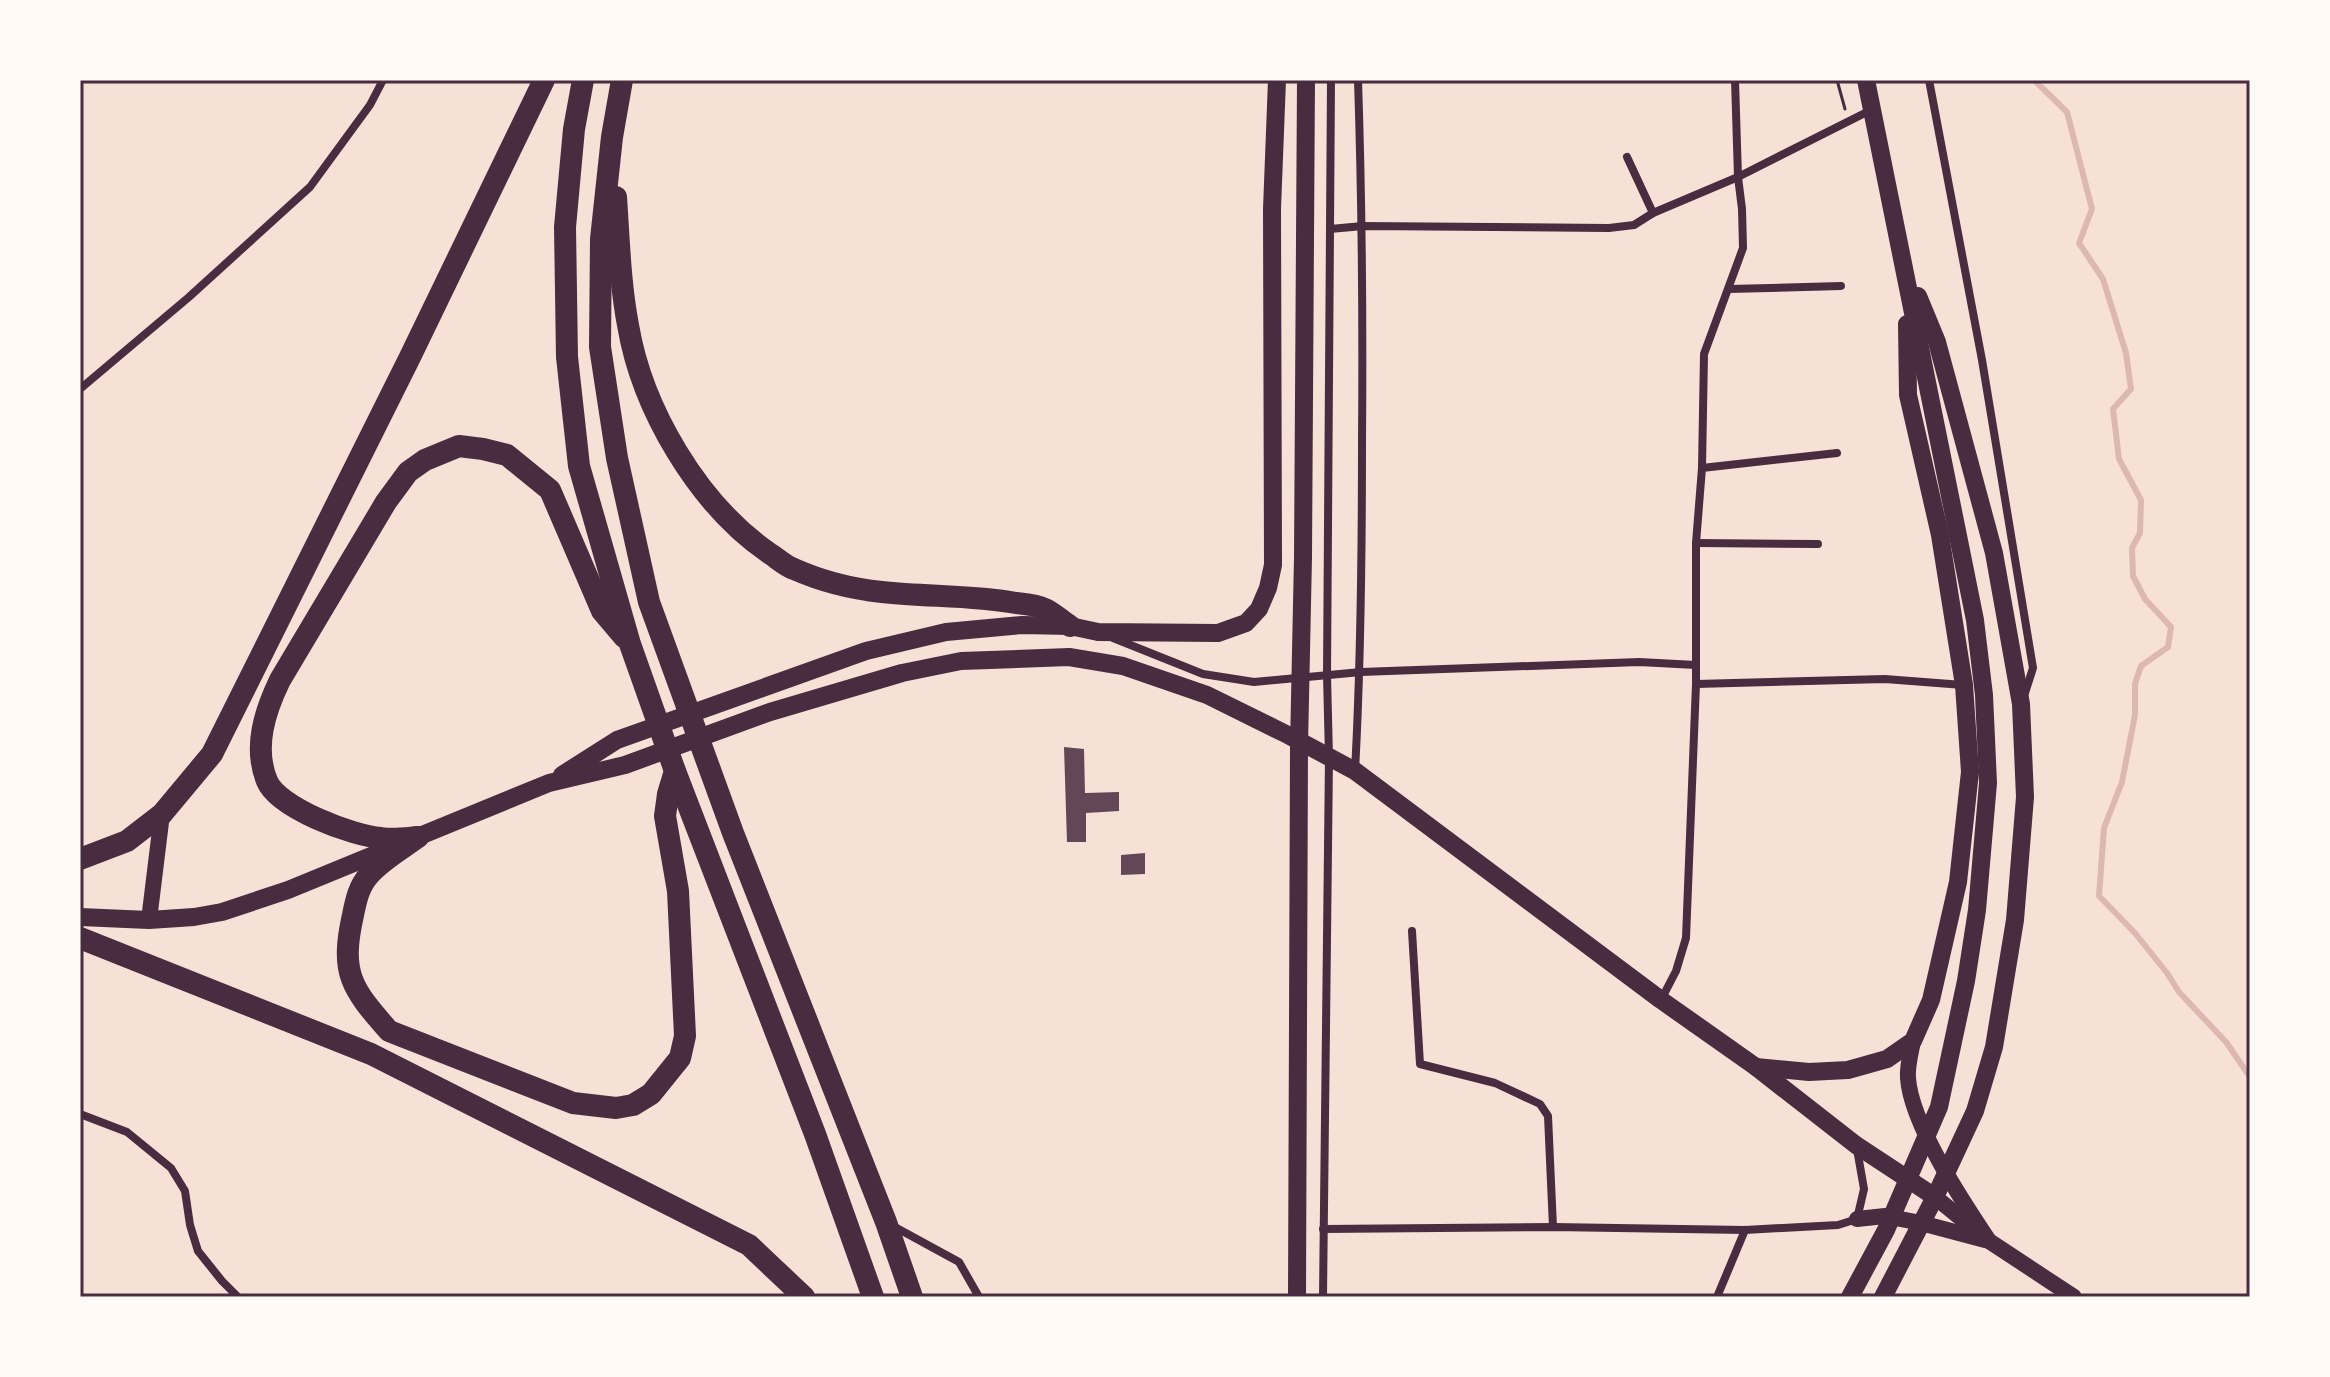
<svg xmlns="http://www.w3.org/2000/svg" width="2330" height="1377" viewBox="0 0 2330 1377" font-family="'IBM Plex Sans',sans-serif">
  <rect width="100%" height="100%" fill="#f7e1d7"/>
  <g fill="none" stroke-linecap="round" stroke-linejoin="round">
    <polyline stroke="#dcb8b0" stroke-width="6" points="2034,80 2067,112 2092,209 2079,243 2103,279 2126,353 2131,389 2113,409 2119,459 2141,500 2140,533 2132,548 2133,576 2145,599 2171,627 2168,647 2141,666 2135,684 2135,715 2122,782 2104,828 2099,896 2135,933 2167,973 2179,992 2226,1042 2250,1077"/>
  </g>
  <g fill="#644757">
    <polygon points="1064,747 1084,749 1085,793 1119,792 1119,811 1086,813 1086,842 1067,842"/>
    <polygon points="1145,853 1145,874 1121,875 1121,855"/>
  </g>
  <g fill="none" stroke-linecap="round" stroke-linejoin="round">
    <polyline stroke="#4a2c40" stroke-width="3" points="1837,80 1845,109"/>
    <g stroke="#4a2c40" stroke-width="8">
      <polyline points="1929,80 1982,360 2033,668 2024,696"/>
      <polyline points="1627,157 1653,213"/>
      <polyline points="1330,229 1363,226 1609,228 1634,225 1653,213 1738,177 1871,110"/>
      <polyline points="1729,289 1841,286"/>
      <polyline points="80,389 189,297 310,187 370,105 383,80"/>
      <polyline points="1702,468 1837,453"/>
      <polyline points="1696,543 1818,544"/>
      <polyline points="1113,638 1203,674 1254,682 1361,672 1639,662 1696,665"/>
      <polyline points="1696,684 1885,679 1963,685"/>
      <path d="M1355,771C1361,662 1362,553 1362,444C1363,322 1362,201 1358,80"/>
      <polyline points="1412,931 1420,1064 1495,1083 1540,1104 1548,1116 1553,1227"/>
      <polyline points="1661,1000 1676,971 1686,938 1696,684 1696,543 1702,468 1704,354 1743,248 1742,209 1738,177 1735,80"/>
      <polyline points="80,1114 127,1132 171,1168 185,1191 190,1225 198,1251 222,1281 238,1297"/>
      <polyline points="893,1226 959,1262 979,1297"/>
      <polyline points="1323,1229 1553,1227 1745,1230 1838,1225 1857,1219 1864,1189 1857,1149"/>
      <polyline points="1323,1297 1329,758 1327,675 1331,80"/>
      <polyline points="1717,1297 1745,1230"/>
    </g>
    <g stroke="#4a2c40" stroke-width="16">
      <polyline points="149,920 162,814"/>
      <path d="M1913,1041C1911,1052 1907,1066 1908,1078C1911,1124 1963,1202 1989,1241"/>
      <polyline points="1935,1197 1989,1241 2074,1297"/>
      <polyline points="1857,1219 1885,1216 1921,1223 1985,1240"/>
    </g>
    <g stroke="#4a2c40" stroke-width="18">
      <polyline points="562,775 617,740 866,651 946,632 1022,625 1070,626 1098,632 1218,633 1246,623 1259,609 1268,588 1273,565 1272,209 1277,80"/>
      <polyline points="80,917 149,920 194,917 222,912 288,890 549,783 625,765 770,712 902,673 961,661 1069,657 1123,666 1207,695 1288,735 1355,771 1661,1000 1756,1067 1856,1145 1935,1197"/>
      <polyline points="1756,1067 1809,1072 1848,1070 1887,1059 1913,1041 1931,1000 1958,882 1970,772 1964,685 1940,535 1908,395 1907,324"/>
      <polyline points="1297,1297 1299,746 1303,557 1306,80"/>
      <polyline points="1850,1297 1886,1230 1939,1107 1966,981 1977,910 1988,783 1984,695 1975,620 1866,80"/>
      <polyline points="1883,1297 1935,1197 1975,1111 1994,1047 2015,920 2025,797 2021,704 1994,553 1937,342 1918,296"/>
    </g>
    <g stroke="#4a2c40" stroke-width="22">
      <polyline points="583,80 574,129 565,227 567,357 579,466 630,644 675,771 815,1134 873,1297"/>
      <polyline points="622,80 612,137 601,239 600,347 617,458 649,602 733,833 886,1222 912,1297"/>
      <path d="M616,197C619,240 620,283 628,325C642,409 698,504 769,553C777,558 785,566 794,569C821,581 853,589 882,592C927,597 972,595 1016,603C1025,604 1037,605 1045,609C1054,613 1062,621 1070,626"/>
      <path d="M418,837C406,838 393,840 381,838C353,836 278,808 267,781C253,747 265,711 280,680L386,502L408,472L425,460L459,446L483,449L507,455L550,490L602,611L624,637"/>
      <path d="M418,837C402,849 382,860 369,875C359,886 356,900 353,915C340,973 351,988 389,1031L573,1103L616,1108L633,1105L651,1094L680,1058L685,1036L678,891L665,816L668,794L675,771"/>
      <polyline points="80,859 127,841 162,814 212,754 410,357 544,80"/>
      <polyline points="80,938 371,1054 749,1245 804,1297"/>
    </g>
  </g>
  <rect width="2330" height="1377" fill="none" stroke="#fffaf5" stroke-width="164"/>
  <rect x="82" y="82" width="2166" height="1213" fill="none" stroke="#4a2c40" stroke-width="3"/>
</svg>
